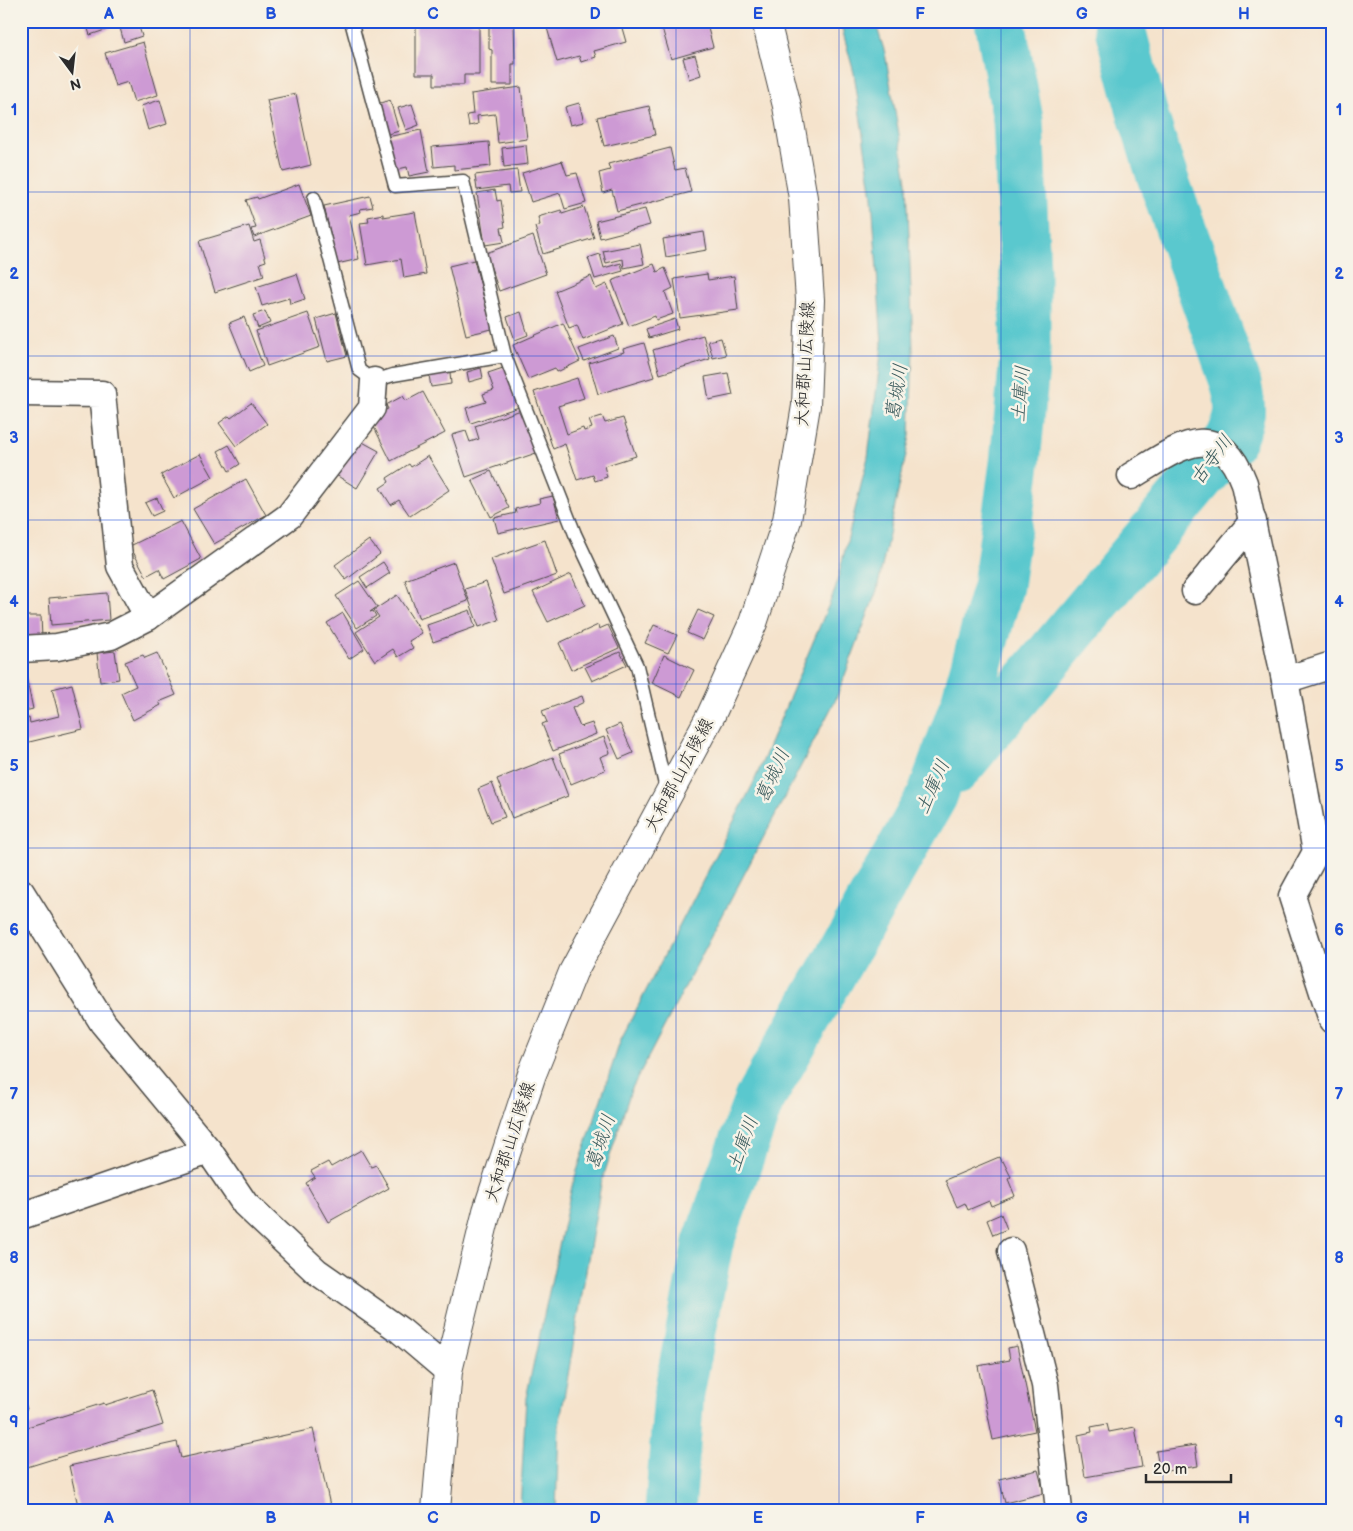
<svg xmlns="http://www.w3.org/2000/svg" width="1353" height="1531" viewBox="0 0 1353 1531" font-family="'Balsamiq Sans','Klee One',sans-serif">
  <rect width="100%" height="100%" fill="#f7f3e8"/>
  <filter id="ink" filterUnits="userSpaceOnUse"><feTurbulence type="fractalNoise" baseFrequency=".02" numOctaves="2"/><feDisplacementMap in="SourceGraphic" scale="10" xChannelSelector="R" yChannelSelector="G"/><feConvolveMatrix kernelMatrix="1 2 1 2 8 2 1 2 1" color-interpolation-filters="sRGB"/></filter>
  <filter id="wash" filterUnits="userSpaceOnUse"><feTurbulence type="fractalNoise" baseFrequency=".0096" numOctaves="4" result="noise"/><feDisplacementMap in="SourceGraphic" scale="20" xChannelSelector="R" yChannelSelector="G"/><feGaussianBlur stdDeviation="1.12" result="paint"/><feColorMatrix in="noise" values="0 0 0 0 0 0 0 0 0 0 0 0 0 0 0 0 0 1.4 0 .05"/><feComposite in="paint" operator="in"/></filter>
  <g filter="url(#wash)">
    <rect width="100%" height="100%" fill="#f5e3cc"/>
    <polygon fill="#5ac8ce" stroke="#427a7c" points="840,21 875,21 885,53 907,181 913,350 910,436 877,590 836,699 631,1090 601,1184 559,1427 556,1510 520,1510 526,1398 572,1186 621,1039 753,784 835,590 868,457 882,345 872,197 854,73"/>
    <g fill="none" stroke-linecap="round" stroke-linejoin="round">
      <g stroke="#5ac8ce" stroke-width="51">
        <path d="M955,769L1230,441C1241,416 1242,411 1236,384L1160,170L1142,112L1118,21"/>
        <polyline points="670,1510 679,1393 708,1243 759,1100 932,796 966,703 998,586 1015,463 1025,356 1025,271 1018,120 1000,21"/>
      </g>
    </g>
    <g id="blocks">
      <g fill="#cd9ad4">
        <polygon points="79,21 109,21 111,28 90,35 86,23 80,24"/>
        <polygon points="118,21 137,21 142,36 124,42"/>
        <polygon points="425,21 479,23 479,75 464,75 464,85 434,85 434,74 416,74 416,22"/>
        <polygon points="489,21 514,21 515,64 512,64 512,85 492,85 492,50 489,49"/>
        <polygon points="545,21 620,21 626,42 594,51 596,57 581,62 579,56 557,62"/>
        <polygon points="660,21 706,21 713,47 671,59"/>
        <polygon points="143,42 158,95 134,102 128,82 115,86 105,53"/>
        <polygon points="695,55 701,75 689,79 683,58"/>
        <polygon points="521,87 527,139 498,143 495,114 477,116 478,124 469,126 467,115 473,114 471,94"/>
        <polygon points="296,94 311,165 283,172 267,100"/>
        <polygon points="160,100 167,124 148,130 141,106"/>
        <polygon points="390,100 399,131 385,135 377,104"/>
        <polygon points="579,103 584,122 570,125 565,107"/>
        <polygon points="412,104 419,125 406,130 398,108"/>
        <polygon points="649,106 655,135 604,146 597,117"/>
        <polygon points="421,130 429,172 409,176 407,167 394,170 387,137"/>
        <polygon points="489,142 491,166 454,170 454,165 434,167 432,147"/>
        <polygon points="526,145 528,164 504,167 502,148"/>
        <polygon points="670,148 675,170 685,168 691,192 617,211 612,190 603,193 599,173 610,170 608,164"/>
        <polygon points="562,161 567,175 577,173 586,203 565,209 560,193 531,202 522,173"/>
        <polygon points="517,170 520,192 509,193 508,186 477,190 475,175"/>
        <polygon points="299,184 311,216 254,237 251,229 256,228 246,200 257,197 258,199"/>
        <polygon points="495,190 497,201 501,200 505,227 501,228 504,242 485,245 477,193"/>
        <polygon points="370,196 373,207 360,209 361,212 349,215 359,259 337,264 324,206"/>
        <polygon points="584,207 594,238 543,254 535,227 540,225 538,217 561,210 562,214"/>
        <polygon points="645,209 650,225 600,238 596,221"/>
        <polygon points="415,212 426,274 404,278 401,259 367,265 360,223 369,222 368,217 383,214 383,217"/>
        <polygon points="249,226 254,242 260,240 266,261 260,263 264,276 215,292 199,241"/>
        <polygon points="704,232 707,250 666,257 663,239"/>
        <polygon points="533,236 546,274 499,291 486,253"/>
        <polygon points="640,244 644,264 624,268 623,259 606,263 603,251"/>
        <polygon points="600,254 604,268 621,263 623,271 595,279 588,258"/>
        <polygon points="474,260 492,329 466,335 449,266"/>
        <polygon points="654,264 657,272 665,268 673,288 665,292 673,314 656,320 655,316 629,326 612,281"/>
        <polygon points="297,274 305,299 290,304 289,298 262,306 256,287"/>
        <polygon points="707,274 708,280 734,276 738,310 680,318 674,279"/>
        <polygon points="591,276 596,289 607,284 623,324 583,340 577,325 569,328 555,291"/>
        <polygon points="265,311 270,323 258,328 253,315"/>
        <polygon points="521,312 528,335 515,340 507,317"/>
        <polygon points="308,313 320,347 267,366 256,331"/>
        <polygon points="336,313 347,356 327,361 316,319"/>
        <polygon points="244,317 263,366 249,372 229,323"/>
        <polygon points="675,319 678,329 649,338 646,329"/>
        <polygon points="563,323 580,361 557,372 555,368 528,379 513,345"/>
        <polygon points="703,335 710,359 660,374 653,350"/>
        <polygon points="614,336 618,348 584,361 579,349"/>
        <polygon points="721,338 726,355 713,358 708,341"/>
        <polygon points="644,343 654,377 598,394 589,363 624,352 623,349"/>
        <polygon points="509,366 522,406 471,423 466,408 486,402 483,394 494,390 488,373"/>
        <polygon points="481,368 483,378 469,382 467,372"/>
        <polygon points="450,372 451,384 431,387 429,375"/>
        <polygon points="728,373 733,395 709,400 705,377"/>
        <polygon points="577,378 584,398 558,406 567,434 583,428 584,431 592,428 589,420 602,416 605,423 623,418 636,456 604,466 607,477 595,481 593,475 577,480 565,444 553,449 534,392"/>
        <polygon points="423,392 445,433 391,461 371,421 376,415 388,409 386,405 403,396 406,401"/>
        <polygon points="251,403 267,424 236,446 219,423 229,416 231,418"/>
        <polygon points="524,409 539,452 466,477 452,435 466,431 470,442 479,439 475,426"/>
        <polygon points="357,439 379,451 357,488 336,475"/>
        <polygon points="229,445 240,464 229,471 218,451"/>
        <polygon points="200,454 213,477 174,498 161,475"/>
        <polygon points="428,456 449,490 410,516 399,500 391,505 380,488 389,482 387,478 409,464 411,467"/>
        <polygon points="491,471 509,508 491,517 472,480"/>
        <polygon points="246,479 266,515 214,544 193,509"/>
        <polygon points="553,496 559,519 498,533 494,518 516,513 515,509 540,503 539,499"/>
        <polygon points="157,498 163,511 152,516 145,503"/>
        <polygon points="181,521 201,559 164,579 159,569 146,576 130,546"/>
        <polygon points="369,540 380,554 346,580 335,565"/>
        <polygon points="545,540 557,575 504,594 491,559"/>
        <polygon points="383,562 390,573 367,588 360,577"/>
        <polygon points="454,562 468,601 419,619 405,580"/>
        <polygon points="571,574 585,605 548,622 533,592"/>
        <polygon points="359,581 377,607 370,612 373,611 376,616 357,628 336,596"/>
        <polygon points="486,582 499,620 479,627 465,589"/>
        <polygon points="107,593 109,620 51,625 49,598"/>
        <polygon points="397,595 422,633 409,641 413,648 398,657 393,649 375,661 356,632 379,617 374,610"/>
        <polygon points="470,610 475,627 433,642 427,625"/>
        <polygon points="698,610 714,617 703,640 687,633"/>
        <polygon points="343,613 364,649 349,659 327,623"/>
        <polygon points="24,616 41,616 42,638 21,639 21,619 24,619"/>
        <polygon points="598,625 599,629 608,625 619,648 571,670 559,643"/>
        <polygon points="654,625 677,635 668,653 645,643"/>
        <polygon points="115,651 119,679 100,682 97,653"/>
        <polygon points="620,652 627,665 592,681 585,667"/>
        <polygon points="157,653 176,695 159,702 161,705 133,720 121,693 136,686 125,662 143,655 145,658"/>
        <polygon points="664,655 694,670 681,697 652,683"/>
        <polygon points="25,672 33,709 21,712 21,673"/>
        <polygon points="72,684 83,729 21,744 21,720 29,718 30,723 59,716 52,689"/>
        <polygon points="582,696 584,702 572,708 580,727 592,723 596,734 553,751 542,724 547,722 542,711"/>
        <polygon points="620,724 633,753 619,759 606,730"/>
        <polygon points="604,737 610,753 600,757 605,770 571,784 559,754"/>
        <polygon points="553,757 568,796 512,818 497,779"/>
        <polygon points="492,783 505,817 491,822 478,789"/>
        <polygon points="361,1150 371,1167 376,1165 389,1188 328,1222 306,1183 315,1177 311,1171 328,1162 331,1167"/>
        <polygon points="999,1157 1001,1162 1003,1161 1011,1177 1008,1179 1015,1196 991,1206 989,1201 968,1210 965,1203 957,1207 945,1180"/>
        <polygon points="1001,1214 1007,1229 993,1235 987,1220"/>
        <polygon points="1017,1346 1035,1431 993,1440 978,1366 1010,1360 1008,1348"/>
        <polygon points="152,1390 163,1425 24,1468 21,1460 21,1429 104,1403 105,1405"/>
        <polygon points="21,1391 27,1409 21,1410"/>
        <polygon points="1107,1424 1109,1432 1135,1427 1142,1467 1085,1477 1078,1435 1092,1432 1091,1427"/>
        <polygon points="313,1429 331,1510 79,1510 69,1466 177,1442 181,1458"/>
        <polygon points="1195,1445 1198,1466 1160,1472 1156,1451"/>
        <polygon points="1038,1470 1044,1493 1005,1503 999,1479"/>
      </g>
    </g>
  </g>
  <g filter="url(#ink)">
    <use href="#blocks" fill-opacity="0" stroke="#494743" stroke-width="1"/>
    <g fill="none" stroke-linecap="round" stroke-linejoin="round">
      <defs>
        <g id="lane">
          <polyline points="351,21 395,186 463,181 505,356"/>
          <polyline points="314,198 359,370 374,381 393,375 505,356 575,534 637,666 667,793"/>
        </g>
        <g id="street">
          <polyline points="21,393 102,394 120,566 148,617"/>
          <path d="M1131,476C1175,450 1218,413 1244,483L1285,680L1316,852L1292,896L1332,1020"/>
          <polyline points="1195,591 1253,521"/>
          <polyline points="21,649 57,647 111,636 148,617 289,516 372,408 374,381"/>
          <polyline points="1285,680 1332,665"/>
          <polyline points="21,892 103,1023 209,1151 245,1204 316,1271 401,1331 448,1371"/>
          <polyline points="21,1216 209,1151"/>
          <polyline points="1011,1251 1045,1385 1059,1510"/>
        </g>
        <polyline id="secondary" points="436,1510 448,1371 487,1211 532,1074 573,972 711,715 753,623 787,520 806,406 810,300 803,198 787,106 766,21"/>
      </defs>
      <use href="#lane" stroke="#494743" stroke-width="15"/>
      <use href="#street" stroke="#494743" stroke-width="29"/>
      <use href="#secondary" stroke="#494743" stroke-width="30"/>
      <use href="#lane" stroke="#fff" stroke-width="12"/>
      <use href="#street" stroke="#fff" stroke-width="26"/>
      <use href="#secondary" stroke="#fff" stroke-width="28"/>
    </g>
  </g>
  <path fill="none" stroke="#1d4ed8" stroke-width="1" stroke-opacity="0.55" d="M190,21V1510M352,21V1510M514,21V1510M676,21V1510M839,21V1510M1001,21V1510M1163,21V1510M21,192H1332M21,356H1332M21,520H1332M21,684H1332M21,848H1332M21,1011H1332M21,1176H1332M21,1340H1332"/>
  <g text-anchor="middle" dominant-baseline="central" stroke-width="5" stroke-linejoin="round" paint-order="stroke">
    <g font-size="18" fill="#2b2b2b" stroke="#f7f3e8">
      <text transform="translate(805 364) rotate(-87)">大和郡山広陵線</text>
      <text transform="translate(679 775) rotate(-62)">大和郡山広陵線</text>
      <text transform="translate(510 1142) rotate(-72)">大和郡山広陵線</text>
    </g>
    <g font-size="19" font-style="italic" fill="#395a5c" stroke="#f7f3e8">
      <text transform="translate(897 392) rotate(-81)">葛城川</text>
      <text transform="translate(1021 394) rotate(-85)">土庫川</text>
      <text transform="translate(1212 460) rotate(-53)">古寺川</text>
      <text transform="translate(773 776) rotate(-66)">葛城川</text>
      <text transform="translate(933 787) rotate(-66)">土庫川</text>
      <text transform="translate(601 1142) rotate(-72)">葛城川</text>
      <text transform="translate(743 1144) rotate(-70)">土庫川</text>
    </g>
  </g>
  <rect width="1353" height="1531" fill="none" stroke="#f7f3e8" stroke-width="55"/>
  <g transform="translate(72 72) rotate(165)" stroke="#f7f3e8" stroke-width="4" paint-order="stroke">
  <path d="M0-4L9 19L0 12L-9 19Z" fill="#2b2b2b"/>
  <text y="-8" font-size="14" font-weight="bold" text-anchor="middle" fill="#2b2b2b">N</text>
  </g>
  <path d="M1146 1474v8h85v-8" fill="none" stroke="#2b2b2b" stroke-width="2.5"/>
  <text x="1153" y="1474" font-size="15" fill="#2b2b2b" stroke="#f7f3e8" stroke-width="4" paint-order="stroke">20 m</text>
  <rect x="28" y="28" width="1298" height="1476" fill="none" stroke="#1d4ed8" stroke-width="2"/>
  <g font-size="16" text-anchor="middle" font-weight="bold" fill="#1d4ed8">
    <text x="109" y="19">A</text>
    <text x="271" y="19">B</text>
    <text x="433" y="19">C</text>
    <text x="595" y="19">D</text>
    <text x="758" y="19">E</text>
    <text x="920" y="19">F</text>
    <text x="1082" y="19">G</text>
    <text x="1244" y="19">H</text>
    <text x="14" y="115">1</text>
    <text x="1339" y="115">1</text>
    <text x="14" y="279">2</text>
    <text x="1339" y="279">2</text>
    <text x="14" y="443">3</text>
    <text x="1339" y="443">3</text>
    <text x="14" y="607">4</text>
    <text x="1339" y="607">4</text>
    <text x="14" y="771">5</text>
    <text x="1339" y="771">5</text>
    <text x="14" y="935">6</text>
    <text x="1339" y="935">6</text>
    <text x="14" y="1099">7</text>
    <text x="1339" y="1099">7</text>
    <text x="14" y="1263">8</text>
    <text x="1339" y="1263">8</text>
    <text x="14" y="1427">9</text>
    <text x="1339" y="1427">9</text>
    <text x="109" y="1523">A</text>
    <text x="271" y="1523">B</text>
    <text x="433" y="1523">C</text>
    <text x="595" y="1523">D</text>
    <text x="758" y="1523">E</text>
    <text x="920" y="1523">F</text>
    <text x="1082" y="1523">G</text>
    <text x="1244" y="1523">H</text>
  </g>
</svg>
